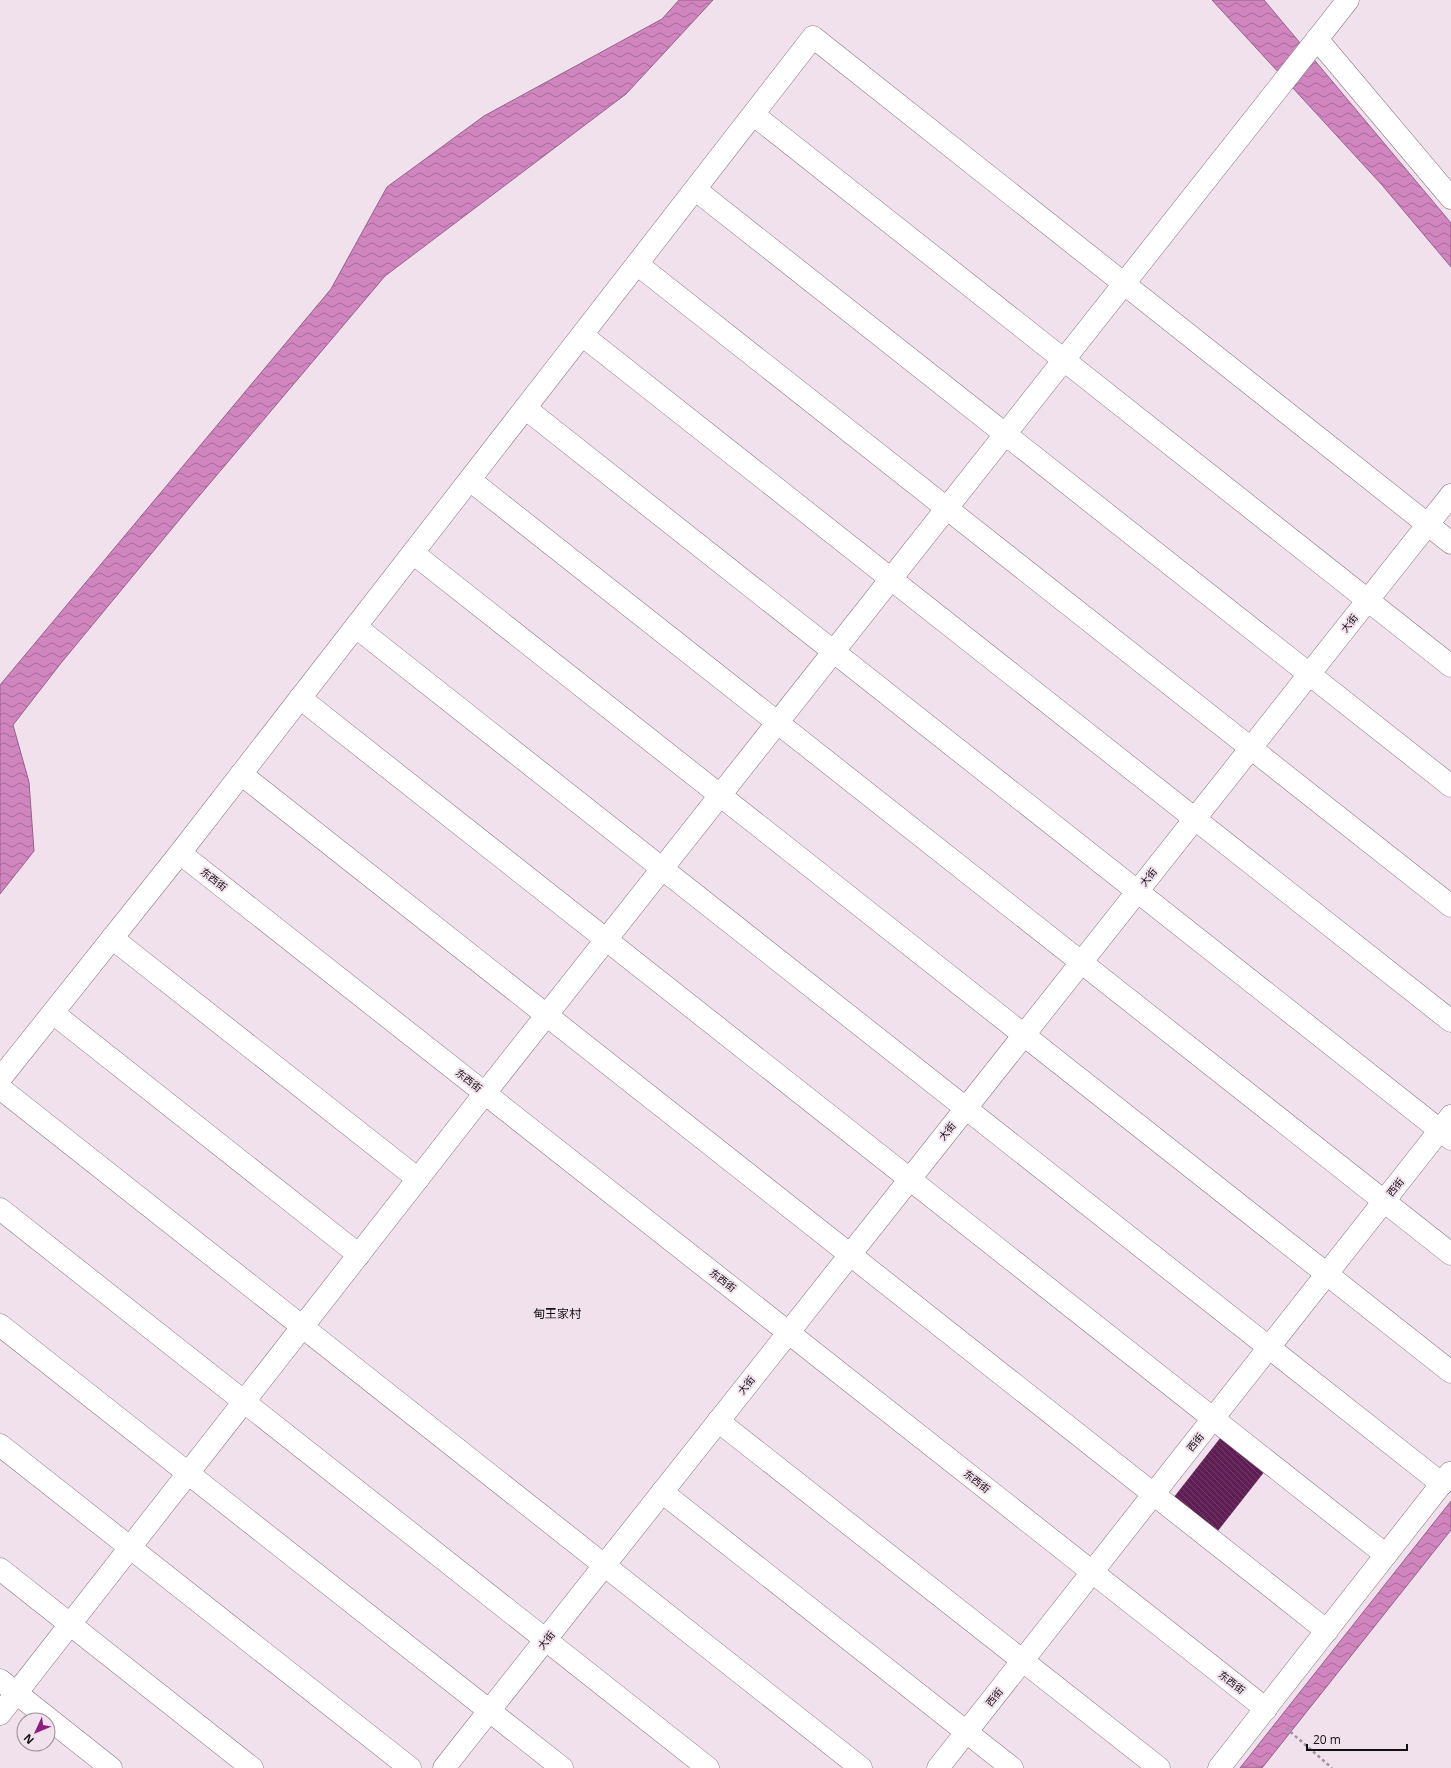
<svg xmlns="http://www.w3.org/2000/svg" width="1451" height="1768" viewBox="0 0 1451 1768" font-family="'Open Sans','Noto Sans SC',sans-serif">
  <defs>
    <pattern id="water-waves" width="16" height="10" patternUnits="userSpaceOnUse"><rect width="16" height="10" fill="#d085bf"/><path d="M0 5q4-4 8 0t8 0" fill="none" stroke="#a86b9a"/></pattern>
    <pattern id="building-back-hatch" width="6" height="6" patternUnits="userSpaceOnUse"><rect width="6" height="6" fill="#5f1e54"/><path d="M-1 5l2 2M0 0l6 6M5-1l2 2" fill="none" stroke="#713d68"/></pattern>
  </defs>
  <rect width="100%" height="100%" fill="#f0e1ec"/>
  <g fill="url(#water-waves)" stroke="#97618b">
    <polygon points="679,0 713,0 626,94 385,276 194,502 61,663 13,725 29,782 34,851 0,894 0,685 331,289 387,187 484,116 662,19"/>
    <polygon points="1212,0 1264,0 1451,223 1451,267 1382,185"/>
    <polygon points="1451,1501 1451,1530 1262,1768 1240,1768"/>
  </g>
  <polygon fill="url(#building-back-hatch)" points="1221,1437 1265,1471 1217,1532 1174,1497"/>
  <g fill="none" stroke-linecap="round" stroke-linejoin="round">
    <defs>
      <g id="minor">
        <polyline points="1317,39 1451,198"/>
        <polyline points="754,115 1451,666"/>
        <polyline points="696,190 1451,786"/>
        <polyline points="637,264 1451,906"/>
        <polyline points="582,335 1451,1021"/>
        <polyline points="525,408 1451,1139"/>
        <polyline points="470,480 1451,1254"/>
        <polyline points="413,553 1451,1372"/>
        <polyline points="356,627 1442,1484"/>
        <polyline points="300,698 1386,1555"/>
        <polyline points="241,774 1327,1631"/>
        <polyline points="180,853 1266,1709"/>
        <polyline points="112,938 418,1179"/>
        <polyline points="53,1013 359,1255"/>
        <polyline points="0,1079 180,853 813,37 1451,543"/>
        <polyline points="0,1088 861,1768"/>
        <polyline points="0,1209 708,1768"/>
        <polyline points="0,1325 562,1768"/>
        <polyline points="718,1421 1159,1768"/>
        <polyline points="0,1445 410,1768"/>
        <polyline points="662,1492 1012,1768"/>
        <polyline points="0,1569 252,1768"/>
        <polyline points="0,1680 111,1768"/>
        <polyline points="0,1714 485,1093 1348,0"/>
        <polyline points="444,1768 1451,495"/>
        <polyline points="938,1768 1451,1116"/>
        <polyline points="1219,1768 1450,1473"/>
      </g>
    </defs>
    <use href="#minor" stroke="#847781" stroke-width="23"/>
    <polyline stroke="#9d929a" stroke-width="2.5" stroke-dasharray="3 3" stroke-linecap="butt" points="1286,1728 1332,1768"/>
    <use href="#minor" stroke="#fff" stroke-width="22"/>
  </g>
  <g text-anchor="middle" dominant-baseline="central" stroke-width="4" stroke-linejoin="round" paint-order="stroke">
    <g font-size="10" fill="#130e11" stroke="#f0e1ec">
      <text transform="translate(1349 623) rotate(-52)">大街</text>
      <text transform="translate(1148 877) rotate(-52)">大街</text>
      <text transform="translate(214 879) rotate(38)">东西街</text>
      <text transform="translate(469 1080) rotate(38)">东西街</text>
      <text transform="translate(947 1131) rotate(-51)">大街</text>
      <text transform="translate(1395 1187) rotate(-52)">西街</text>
      <text transform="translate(723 1280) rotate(38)">东西街</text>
      <text transform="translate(746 1385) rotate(-52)">大街</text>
      <text transform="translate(1195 1442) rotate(-52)">西街</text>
      <text transform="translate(977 1481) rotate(38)">东西街</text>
      <text transform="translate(546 1640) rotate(-52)">大街</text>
      <text transform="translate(1232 1682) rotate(38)">东西街</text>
      <text transform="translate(994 1697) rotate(-52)">西街</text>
    </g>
    <g font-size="12" fill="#130e11" stroke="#f0e1ec">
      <text x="557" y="1313">甸王家村</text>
    </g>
  </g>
  <g transform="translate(36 1732) rotate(226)"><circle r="19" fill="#f0e1ec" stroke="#988d94"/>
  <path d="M0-3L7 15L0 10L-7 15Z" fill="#8f1d7d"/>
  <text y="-6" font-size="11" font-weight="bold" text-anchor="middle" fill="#130e11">N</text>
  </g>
  <path d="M1307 1744v6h100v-6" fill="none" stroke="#130e11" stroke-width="2"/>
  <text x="1313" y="1744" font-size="12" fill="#130e11" stroke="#f0e1ec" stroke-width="3" paint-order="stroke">20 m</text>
</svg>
